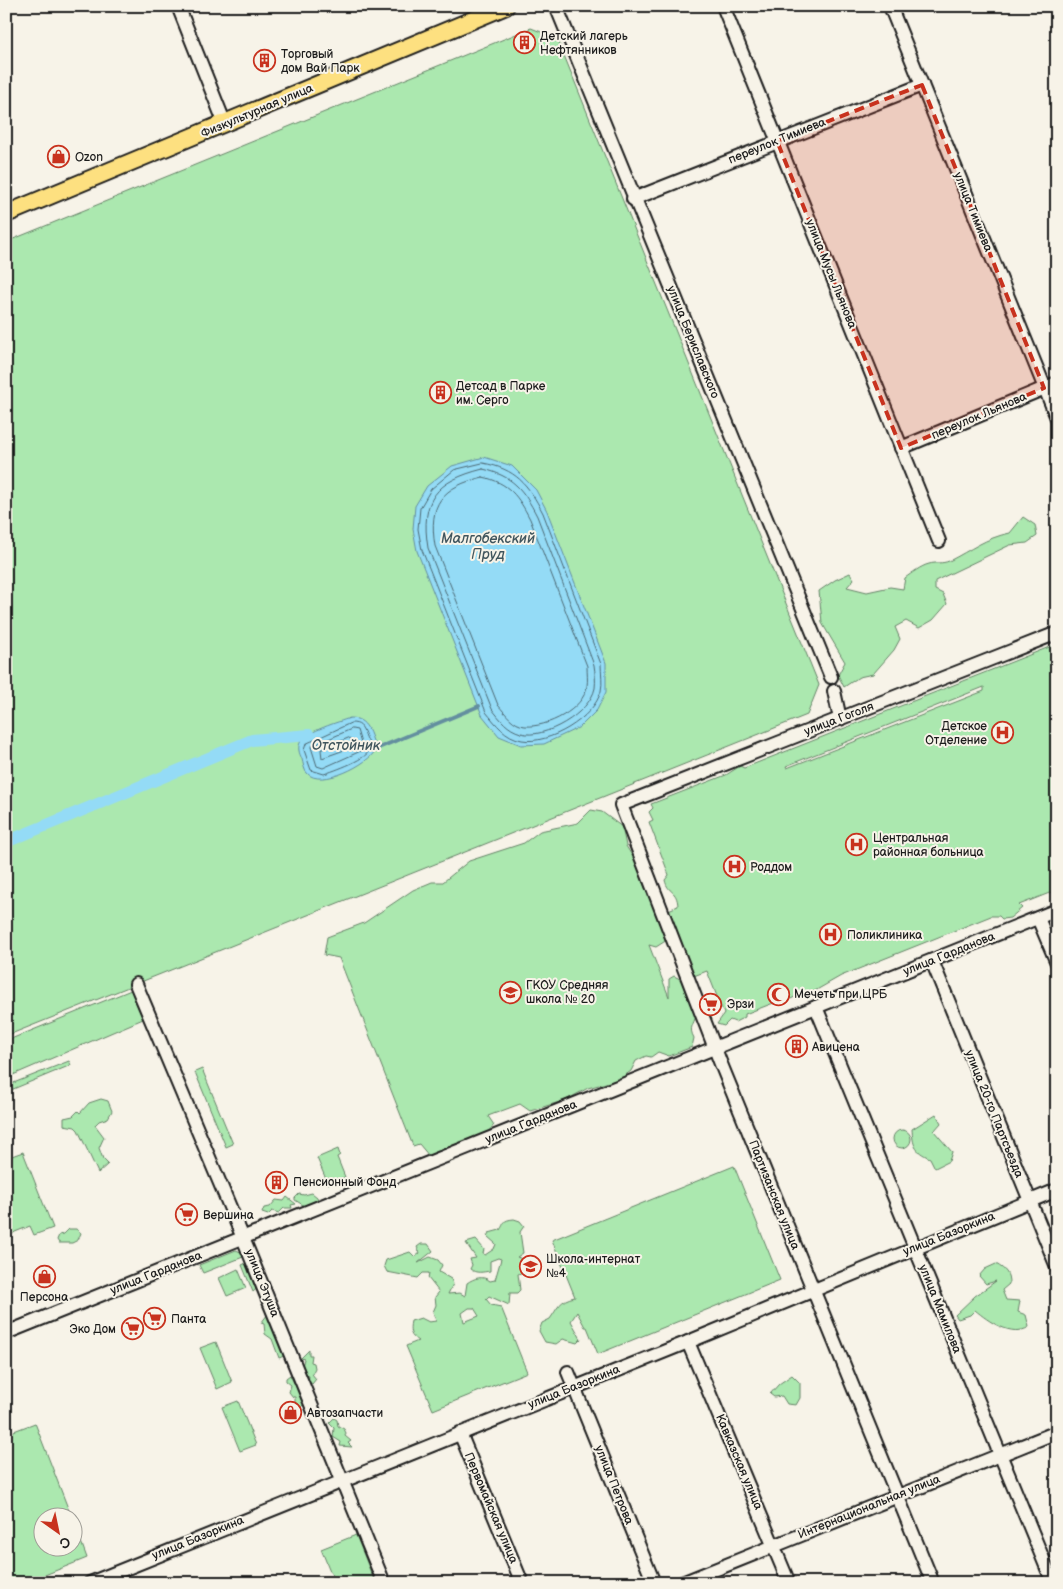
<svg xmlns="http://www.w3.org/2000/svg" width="1063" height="1589" viewBox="0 0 1063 1589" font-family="'Balsamiq Sans',sans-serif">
  <rect width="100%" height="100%" fill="#f7f3e8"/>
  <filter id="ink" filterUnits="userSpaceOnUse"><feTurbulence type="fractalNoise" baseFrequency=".02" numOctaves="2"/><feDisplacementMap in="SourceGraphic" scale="10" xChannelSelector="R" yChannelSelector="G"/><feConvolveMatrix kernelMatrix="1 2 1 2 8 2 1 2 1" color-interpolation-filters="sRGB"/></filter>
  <g filter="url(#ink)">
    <g fill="#abe8af" stroke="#648266" fill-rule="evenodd">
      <polygon points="531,28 557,38 819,685 807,715 6,1036 6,242"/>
      <path d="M1023,517L1035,525L1037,536L1027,543L1010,545L935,581V590L943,594L947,604L933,620L919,628L906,621L895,627L900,639L894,650L873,674L859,677L844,687L838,675L845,662L822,623L819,591L835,580L850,573L854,579L847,587L867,592L890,587L903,589L905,578C912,573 921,566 929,564C936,562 942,564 949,561C971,550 985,538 1010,533Z"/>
      <path d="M1057,644V890L1019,905L1022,908L1010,918L1002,919L999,916H991L841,976L813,992L800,994L791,999L789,997L745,1014V1017L735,1022L730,1020L724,1026L717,1024L724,1014L707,971L691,977L666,911L678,906C677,889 668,894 665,880L669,875L649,822L653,820L649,812L653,808L651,804L726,775L740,766L744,768ZM984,687V691L787,768L786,766Z"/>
      <path d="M591,810L602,812L622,827L626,846L643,873L644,885L667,940L656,947L649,945L669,997V979L674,976L688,983C690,992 697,1007 696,1015C694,1025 688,1027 694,1038L692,1047L669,1056L658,1052L651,1057L646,1056L636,1061L631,1071L620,1079L588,1088L566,1100L530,1111L520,1104L488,1116L494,1125L488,1132L429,1156L419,1144L413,1146L339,958L324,955L327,937L364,923L413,890L432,882H443L469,861L524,843L540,831L578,823Z"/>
      <polygon points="131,990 143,1019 6,1078 6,1041"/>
      <polygon points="69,1061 71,1065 6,1092 6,1086"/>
      <polygon points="202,1069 233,1144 226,1147 195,1072"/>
      <polygon points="101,1099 108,1101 112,1111 108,1118 99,1121 95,1125 104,1137 99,1148 103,1159 108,1164 98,1173 78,1130 75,1127 64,1125 64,1118 73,1116 78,1111 80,1113 89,1103"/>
      <path d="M936,1114L941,1123L934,1131L952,1152L949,1161L935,1168L930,1158C914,1151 913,1145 912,1129Z"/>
      <circle cx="902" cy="1139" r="9"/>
      <polygon points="338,1149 340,1155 337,1157 345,1177 328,1184 317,1158"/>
      <polygon points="23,1152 53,1228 34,1235 30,1226 15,1232 8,1238 10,1245 6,1247 6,1158"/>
      <path d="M734,1166L780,1280L598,1354L587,1327H585L577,1312L571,1321L581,1339L577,1343L563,1339L556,1344L545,1342L539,1331L542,1323L550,1319C558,1308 559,1300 575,1297L552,1240Z"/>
      <polygon points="312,1193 317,1197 319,1203 306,1207 295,1200 295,1198 299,1194 304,1195"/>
      <polygon points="287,1197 296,1204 291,1205 292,1208 284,1208 279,1213 272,1211 268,1215 262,1213 264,1208 270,1207 276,1200 284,1201"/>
      <path d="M514,1219L520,1221L524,1226L520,1232L523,1253L517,1257L522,1259L526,1264L524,1272L518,1274L520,1290L517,1293H510L509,1305L489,1296L486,1299L491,1305L501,1307L527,1372L433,1410L406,1346L418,1341C410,1336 409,1331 411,1321L421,1318L429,1322L436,1321L433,1312L436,1305L435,1297L439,1292L428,1278L429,1273H423L418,1278L387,1272L384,1266L386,1260L410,1252L415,1257L420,1253L417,1247L421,1244H428L433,1251L418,1263L430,1257L438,1260L442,1265L439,1272L451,1279L453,1284L448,1294L460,1293L465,1296L467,1283C474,1278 483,1275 490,1281L495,1280L501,1259L498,1258L490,1261V1271C483,1272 476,1274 470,1269L472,1265L470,1259L476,1258L466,1243L476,1240L484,1249L483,1254L485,1255L494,1249L496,1244L487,1236L489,1233L500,1230C505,1223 502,1220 514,1219ZM469,1308H474L479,1316L464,1322L462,1313Z"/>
      <polygon points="69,1229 76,1229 81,1233 78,1240 72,1243 59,1243 57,1240 59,1235 64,1234"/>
      <polygon points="236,1250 248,1255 203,1273 199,1265"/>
      <polygon points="251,1261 261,1285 253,1292 242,1265"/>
      <path d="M996,1264C1006,1270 1009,1273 1009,1284L1002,1290L1006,1300L1020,1301L1018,1312L1026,1315L1029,1327C1012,1338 988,1321 975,1310L970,1315L958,1319L955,1315L975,1296L996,1281L986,1284L979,1276L985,1269Z"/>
      <polygon points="238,1269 246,1288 227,1296 219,1278"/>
      <polygon points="268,1314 289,1354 279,1358 272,1339 265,1334 264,1324 261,1323"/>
      <polygon points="216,1342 232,1382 217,1389 200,1348"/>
      <polygon points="309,1350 309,1355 312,1355 311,1362 314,1363 315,1368 312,1374 316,1379 312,1384 308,1382 309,1376 305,1375 302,1366 304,1359 301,1358"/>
      <polygon points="290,1375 294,1383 297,1383 305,1403 299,1409 298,1404 295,1404 295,1397 293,1397 289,1392 291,1385 286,1381 286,1378"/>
      <polygon points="792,1375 800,1383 800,1398 796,1405 787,1404 782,1396 774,1397 770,1394 779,1384"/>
      <polygon points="238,1401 256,1445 240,1451 222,1407"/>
      <polygon points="334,1418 337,1420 338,1426 344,1429 346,1433 345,1436 351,1441 348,1443 352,1447 340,1446 341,1442 333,1437 334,1428 329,1423"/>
      <polygon points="35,1423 71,1516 42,1516 42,1546 72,1546 73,1520 87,1558 25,1583 9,1583 6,1576 6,1434"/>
      <polygon points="356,1535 375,1583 335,1583 321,1549"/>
    </g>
    <g fill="#94dbf6" stroke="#648f9f">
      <polygon points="484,457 512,466 536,490 547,511 606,663 606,692 597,710 580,727 544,744 521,745 499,736 482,715 417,551 413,529 415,506 427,486 452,466"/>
      <path d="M350,718C368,718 370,734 376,749C370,764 320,789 307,773C304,770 303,763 302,759C299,753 297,747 301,741C308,731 338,722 350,718Z"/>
    </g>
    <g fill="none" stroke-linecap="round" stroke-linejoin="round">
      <g stroke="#4c6873" stroke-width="1">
        <path d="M483,463C516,469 528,484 543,513L601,664C601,672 603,683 601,691C594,718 549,745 522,740C505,737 496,724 486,712L422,550L418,529L420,508L431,489L454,470Z"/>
        <path d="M483,469C513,476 523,489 537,516L594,665C595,672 596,681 595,688C590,713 544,740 521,733C507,729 501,720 492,709L428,548C420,499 436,481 483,469Z"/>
        <path d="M483,477C509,483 518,496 530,519L587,666C587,673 588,680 587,686C584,709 547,728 525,726C513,725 506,714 498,705L435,546C428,503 442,487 483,477Z"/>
        <path d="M351,723C360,723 362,726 365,734C366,738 370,744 370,748C371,758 333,771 324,774L311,770L304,750L306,744Z"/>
        <polygon points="352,729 357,730 363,750 323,768 317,766 311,747"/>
        <polygon points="349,738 352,740 353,747 322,758 321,750"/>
      </g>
      <polyline stroke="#648f9f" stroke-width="4" points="376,749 479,706"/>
      <polyline stroke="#94dbf6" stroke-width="12" points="6,842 252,740 309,735"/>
      <defs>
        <g id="minor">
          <polyline points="178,6 225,124"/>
          <polyline points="556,6 831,677"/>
          <polyline points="723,6 939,541"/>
          <polyline points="890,6 1057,418"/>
          <polyline points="633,199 922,85"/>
          <polyline points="901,448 1057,383"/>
          <polyline points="834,691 840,719"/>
          <polyline points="1038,918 1057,963"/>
          <polyline points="932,961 1057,1267"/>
          <polyline points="136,984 243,1238 384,1583"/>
          <polyline points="816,1007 1053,1583"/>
          <polyline points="6,1333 1057,910"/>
          <polyline points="688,1342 789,1583"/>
          <polyline points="568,1372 654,1583"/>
          <polyline points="460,1433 522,1583"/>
          <polyline points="90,1583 688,1342 1057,1190"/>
          <polyline points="682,1583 1057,1432"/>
          <polyline points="933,1583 721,1064 621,805 1057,633"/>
        </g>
        <polyline id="major" points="6,214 506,6"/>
      </defs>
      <use href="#minor" stroke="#1c1c1c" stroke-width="16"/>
      <use href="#major" stroke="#1c1c1c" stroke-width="20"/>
      <use href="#minor" stroke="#f7f3e8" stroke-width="12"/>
      <use href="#major" stroke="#fde080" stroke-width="16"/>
    </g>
  </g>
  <path fill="#c8321e" fill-opacity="0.2" stroke="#c8321e" stroke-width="4" stroke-dasharray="10 6" stroke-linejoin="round" d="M922,85L1044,388L901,448L777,141Z"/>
  <defs>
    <symbol id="building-ring" viewBox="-11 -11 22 22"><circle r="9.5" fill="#f7f3e8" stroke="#c8321e" stroke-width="1.5"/><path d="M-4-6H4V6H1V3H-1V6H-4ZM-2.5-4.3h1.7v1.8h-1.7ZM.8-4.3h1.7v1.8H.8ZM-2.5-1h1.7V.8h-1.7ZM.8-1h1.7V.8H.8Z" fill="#c8321e"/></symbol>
    <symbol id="shop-ring" viewBox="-11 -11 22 22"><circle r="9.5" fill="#f7f3e8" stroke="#c8321e" stroke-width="1.5"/><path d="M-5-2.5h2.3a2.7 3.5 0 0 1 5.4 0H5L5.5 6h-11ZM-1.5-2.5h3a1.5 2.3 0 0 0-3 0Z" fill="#c8321e"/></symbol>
    <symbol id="hospital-ring" viewBox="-11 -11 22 22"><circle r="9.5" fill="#f7f3e8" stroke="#c8321e" stroke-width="1.5"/><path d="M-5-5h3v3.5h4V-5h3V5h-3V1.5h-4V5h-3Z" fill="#c8321e"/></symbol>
    <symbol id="school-ring" viewBox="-11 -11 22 22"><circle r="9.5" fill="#f7f3e8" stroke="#c8321e" stroke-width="1.5"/><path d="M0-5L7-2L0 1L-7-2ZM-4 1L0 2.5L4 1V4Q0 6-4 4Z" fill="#c8321e"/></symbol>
    <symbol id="mosque-ring" viewBox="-11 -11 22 22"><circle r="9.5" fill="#f7f3e8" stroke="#c8321e" stroke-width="1.5"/><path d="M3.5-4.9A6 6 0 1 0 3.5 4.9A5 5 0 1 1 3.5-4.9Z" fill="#c8321e"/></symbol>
    <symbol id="supermarket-ring" viewBox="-11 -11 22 22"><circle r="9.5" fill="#f7f3e8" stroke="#c8321e" stroke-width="1.5"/><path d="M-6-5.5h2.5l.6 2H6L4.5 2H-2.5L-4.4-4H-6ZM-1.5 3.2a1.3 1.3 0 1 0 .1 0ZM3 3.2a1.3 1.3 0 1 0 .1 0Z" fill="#c8321e"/></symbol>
  </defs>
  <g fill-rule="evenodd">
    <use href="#building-ring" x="512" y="30" width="25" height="25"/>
    <use href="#building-ring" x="252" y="48" width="25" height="25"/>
    <use href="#shop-ring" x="46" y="144" width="25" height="25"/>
    <use href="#building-ring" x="428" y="380" width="25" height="25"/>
    <use href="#hospital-ring" x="990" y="720" width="25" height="25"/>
    <use href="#hospital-ring" x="844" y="832" width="25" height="25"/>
    <use href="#hospital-ring" x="722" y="854" width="25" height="25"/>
    <use href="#hospital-ring" x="818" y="922" width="25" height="25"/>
    <use href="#school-ring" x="498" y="980" width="25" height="25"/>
    <use href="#mosque-ring" x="766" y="982" width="25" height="25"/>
    <use href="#supermarket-ring" x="698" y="992" width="25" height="25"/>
    <use href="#building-ring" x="784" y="1034" width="25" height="25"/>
    <use href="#building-ring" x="264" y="1170" width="25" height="25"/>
    <use href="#supermarket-ring" x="174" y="1202" width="25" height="25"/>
    <use href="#school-ring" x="518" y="1254" width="25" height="25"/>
    <use href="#shop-ring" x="32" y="1264" width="25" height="25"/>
    <use href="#supermarket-ring" x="142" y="1306" width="25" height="25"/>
    <use href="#supermarket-ring" x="120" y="1316" width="25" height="25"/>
    <use href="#shop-ring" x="278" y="1400" width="25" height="25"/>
  </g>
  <g text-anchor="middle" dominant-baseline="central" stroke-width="4" stroke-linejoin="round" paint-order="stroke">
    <g font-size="12" fill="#1c1c1c" stroke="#f7f3e8" text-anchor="start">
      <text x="540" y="36">Детский лагерь<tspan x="540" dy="14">Нефтянников</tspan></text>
      <text x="281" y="54">Торговый<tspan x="281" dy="14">дом Вай Парк</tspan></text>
      <text x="75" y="157">Ozon</text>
      <text x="456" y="386">Детсад в Парке<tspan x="456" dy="14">им. Серго</tspan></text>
      <text x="987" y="726" text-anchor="end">Детское<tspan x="987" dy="14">Отделение</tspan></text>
      <text x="873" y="838">Центральная<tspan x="873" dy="14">районная больница</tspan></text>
      <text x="750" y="867">Роддом</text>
      <text x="847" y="935">Поликлиника</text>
      <text x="526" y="985">ГКОУ Средняя<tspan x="526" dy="14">школа № 20</tspan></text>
      <text x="794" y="994">Мечеть при ЦРБ</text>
      <text x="727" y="1004">Эрзи</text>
      <text x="812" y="1047">Авицена</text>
      <text x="293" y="1182">Пенсионный Фонд</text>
      <text x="203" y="1215">Вершина</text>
      <text x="546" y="1259">Школа-интернат<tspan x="546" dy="14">№4</tspan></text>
      <text x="44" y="1297" text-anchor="middle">Персона</text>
      <text x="171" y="1319">Панта</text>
      <text x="116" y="1329" text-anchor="end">Эко Дом</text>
      <text x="307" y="1413">Автозапчасти</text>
    </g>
    <g font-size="12" fill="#1c1c1c" stroke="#f7f3e8">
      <text transform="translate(257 111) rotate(-23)">Физкультурная улица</text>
      <text transform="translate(777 141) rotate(-22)">переулок Тимиева</text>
      <text transform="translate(973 212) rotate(68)">улица Тимиева</text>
      <text transform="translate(831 274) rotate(68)">улица Мусы Льянова</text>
      <text transform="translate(693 342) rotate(68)">улица Бериславского</text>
      <text transform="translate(979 416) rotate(-23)">переулок Льянова</text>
      <text transform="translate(839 719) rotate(-21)">улица Гоголя</text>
      <text transform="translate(949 954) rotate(-22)">улица Гарданова</text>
      <text transform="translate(994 1114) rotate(68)">улица 20-го Партсъезда</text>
      <text transform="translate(531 1122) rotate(-22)">улица Гарданова</text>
      <text transform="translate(774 1195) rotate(68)">Партизанская улица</text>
      <text transform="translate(949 1234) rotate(-22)">улица Базоркина</text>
      <text transform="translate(156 1273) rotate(-22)">улица Гарданова</text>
      <text transform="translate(262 1283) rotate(68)">улица Этуша</text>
      <text transform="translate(940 1309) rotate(68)">улица Мамилова</text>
      <text transform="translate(574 1387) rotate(-22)">улица Базоркина</text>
      <text transform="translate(739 1462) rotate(67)">Кавказская улица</text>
      <text transform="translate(614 1485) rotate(68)">улица Петрова</text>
      <text transform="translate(869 1507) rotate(-22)">Интернациональная улица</text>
      <text transform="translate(491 1508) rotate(67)">Первомайская улица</text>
      <text transform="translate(198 1538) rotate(-22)">улица Базоркина</text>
    </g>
    <g font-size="14" font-style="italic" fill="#40555d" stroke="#f7f3e8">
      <text x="488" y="538">Малгобекский<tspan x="488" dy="16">Пруд</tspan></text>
      <text x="346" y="745">Отстойник</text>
    </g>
  </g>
  <rect width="1063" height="1589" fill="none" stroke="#f7f3e8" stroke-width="25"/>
  <rect x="12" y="12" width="1038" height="1564" fill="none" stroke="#1c1c1c" stroke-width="2" filter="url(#ink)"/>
  <g transform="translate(58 1532) rotate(147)"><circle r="24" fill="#f7f3e8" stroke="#9f9d96"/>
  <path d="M0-4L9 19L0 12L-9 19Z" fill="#c8321e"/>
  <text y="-8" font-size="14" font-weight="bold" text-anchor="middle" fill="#1c1c1c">С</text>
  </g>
</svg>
